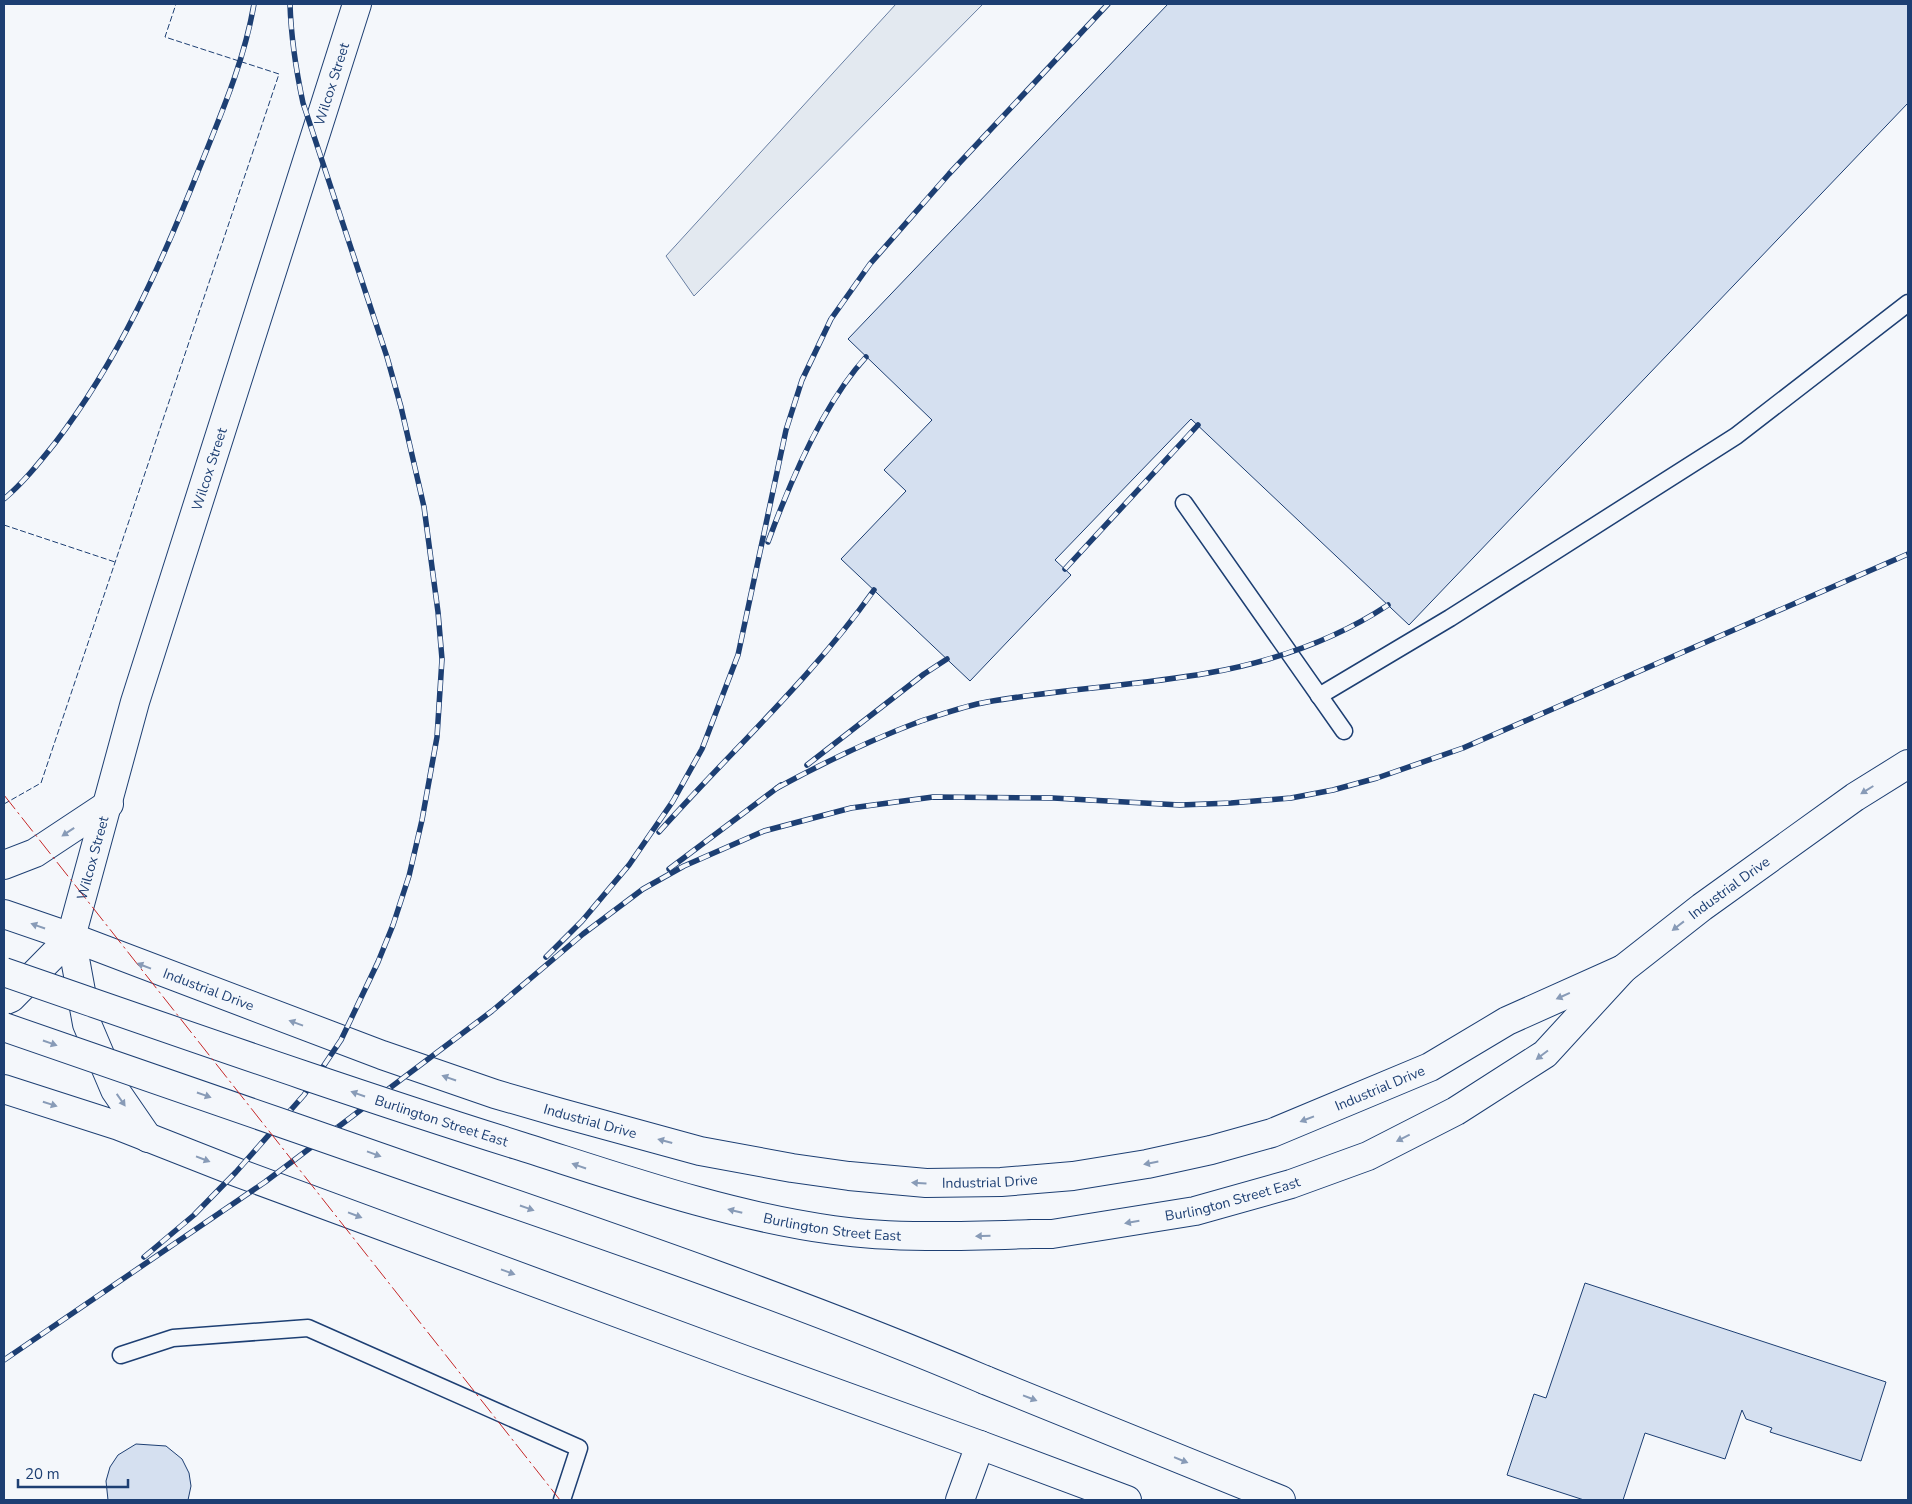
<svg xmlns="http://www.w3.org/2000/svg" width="1912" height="1504" viewBox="0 0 1912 1504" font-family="'Nunito Sans',sans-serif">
  <rect width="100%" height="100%" fill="#f4f7fb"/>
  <polygon fill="#e3e9f0" stroke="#687fa3" points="896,4 983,4 694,296 666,256"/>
  <g fill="#d5e0f0" stroke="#1d3f73">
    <polygon points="1168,4 1908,4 1908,103 1409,625 1191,419 1055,560 1071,575 970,681 841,559 906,491 884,470 932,420 848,339"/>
    <polygon points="1585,1283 1886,1382 1861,1461 1770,1432 1772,1428 1746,1419 1742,1410 1725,1459 1645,1433 1623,1500 1584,1500 1507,1475 1534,1394 1546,1398"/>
    <polygon points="136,1444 166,1446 182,1459 189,1473 191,1486 188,1500 108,1500 106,1481 110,1467 118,1455"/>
  </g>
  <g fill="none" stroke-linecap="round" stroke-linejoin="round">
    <defs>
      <g id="service">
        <polyline points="1184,503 1344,731"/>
        <polyline points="1319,696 1450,618 1736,436 1908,303"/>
        <polyline points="121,1355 173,1338 308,1328 579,1448 562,1500"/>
      </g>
      <g id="minor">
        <path id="s1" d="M71,937L135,702L357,4"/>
      </g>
      <g id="tertiary">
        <polyline points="4,865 35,853 109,804"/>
        <path id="s2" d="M4,914L71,937L382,1055L495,1094L561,1113L700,1151L792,1168L849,1176L926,1183L1001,1182L1073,1176L1147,1164L1211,1150L1272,1133L1430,1067L1507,1021L1623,969"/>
        <polyline points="71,937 87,1024 115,1090 148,1138"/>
        <polyline points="4,1001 11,998 71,937"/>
        <polyline points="4,1089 119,1126 236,1172 745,1360 980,1445 1127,1500"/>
        <polyline points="960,1500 980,1445"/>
      </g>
      <g id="secondary">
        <path id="s3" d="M1032,1234H1052L1195,1211L1291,1184L1368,1156L1456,1111L1545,1054L1623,969L1702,907L1855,797L1908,764"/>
        <polyline points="985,1380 1281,1500"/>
      </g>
    </defs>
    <use href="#service" stroke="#1d3f73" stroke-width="19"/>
    <use href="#minor" stroke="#1d3f73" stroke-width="30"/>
    <use href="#tertiary" stroke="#1d3f73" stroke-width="30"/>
    <use href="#secondary" stroke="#1d3f73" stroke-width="30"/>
    <use href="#service" stroke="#f4f7fb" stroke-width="16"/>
    <use href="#minor" stroke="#f4f7fb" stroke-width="28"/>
    <use href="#tertiary" stroke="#f4f7fb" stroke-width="28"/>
    <use href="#secondary" stroke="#f4f7fb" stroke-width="28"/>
    <defs>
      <g id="rail">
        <path d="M4,499C23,483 39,463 55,443C118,361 161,265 199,169C221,114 244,62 254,4"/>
        <path d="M768,542C790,482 823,404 866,357"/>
        <polyline points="1065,569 1198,425"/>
        <polyline points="807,765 924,674 947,659"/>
        <path d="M777,788C825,762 870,740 921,721C943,714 964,706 987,702C1060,689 1135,686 1208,673C1271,662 1335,640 1388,605"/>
        <path d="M659,832C731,751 811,679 874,590"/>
        <polyline points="669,869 781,785"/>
        <polyline points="546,957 582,921 629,865 673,801 702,749 738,655 786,430 802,380 831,319 870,264 949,174 1108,4"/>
        <path d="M144,1257L194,1215L236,1172L304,1095L341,1040L378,962L393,925L409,876L422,820L437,737L442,659L438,612L424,507L401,407L387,357L303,103C296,70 291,37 290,4"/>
        <polyline points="4,1360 265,1182 492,1011 583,934 643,889 684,866 764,831 851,808 933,797 1053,798 1180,805 1231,803 1291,798 1333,790 1377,778 1463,748 1908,554"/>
      </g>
    </defs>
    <use href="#rail" stroke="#1d3f73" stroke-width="5.5"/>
    <use href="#rail" stroke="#f4f7fb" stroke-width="4" stroke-dasharray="11" stroke-linecap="butt"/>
    <defs>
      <g id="secondary-bridge">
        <path id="s4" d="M4,972C175,1031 345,1091 517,1145C621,1178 725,1215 833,1230C897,1239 968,1236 1032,1234"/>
        <path d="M4,1027C151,1077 298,1129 445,1180C626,1242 808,1305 985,1380"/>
      </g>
    </defs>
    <use href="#secondary-bridge" stroke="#1d3f73" stroke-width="30" stroke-linecap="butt"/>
    <use href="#secondary-bridge" stroke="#f4f7fb" stroke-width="28"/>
    <g stroke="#1d3f73" stroke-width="1" stroke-dasharray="6 2.5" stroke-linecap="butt">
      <polyline points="4,525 115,562"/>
      <polyline points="4,804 41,783 279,74 165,37 176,4"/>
    </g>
    <polyline stroke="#c62828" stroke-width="1" stroke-dasharray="18 4 2.5 4" stroke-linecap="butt" points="4,795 560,1500"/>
  </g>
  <defs><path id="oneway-solid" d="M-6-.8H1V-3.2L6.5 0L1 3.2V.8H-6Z" transform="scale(1.25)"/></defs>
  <g fill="#889bb7">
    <use href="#oneway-solid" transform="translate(1867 790) rotate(148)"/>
    <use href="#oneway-solid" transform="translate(68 832) rotate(146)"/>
    <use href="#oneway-solid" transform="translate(38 926) rotate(-161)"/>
    <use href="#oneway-solid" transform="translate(1678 926) rotate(142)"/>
    <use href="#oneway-solid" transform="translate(144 966) rotate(-159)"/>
    <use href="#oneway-solid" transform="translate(1563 996) rotate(156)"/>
    <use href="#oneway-solid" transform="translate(296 1023) rotate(-160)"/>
    <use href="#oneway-solid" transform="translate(50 1043) rotate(19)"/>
    <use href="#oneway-solid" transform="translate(1542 1055) rotate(143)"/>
    <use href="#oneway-solid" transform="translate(449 1078) rotate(-161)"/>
    <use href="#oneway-solid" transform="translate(358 1094) rotate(-161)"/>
    <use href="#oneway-solid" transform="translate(204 1095) rotate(19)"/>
    <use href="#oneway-solid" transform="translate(121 1100) rotate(55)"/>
    <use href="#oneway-solid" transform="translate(50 1104) rotate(18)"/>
    <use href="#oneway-solid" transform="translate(1307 1119) rotate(159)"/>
    <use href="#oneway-solid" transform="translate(1403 1138) rotate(153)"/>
    <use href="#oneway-solid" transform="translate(665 1141) rotate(-165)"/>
    <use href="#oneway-solid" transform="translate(374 1154) rotate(20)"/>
    <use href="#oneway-solid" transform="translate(203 1159) rotate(21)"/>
    <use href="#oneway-solid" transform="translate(1151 1163) rotate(169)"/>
    <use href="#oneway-solid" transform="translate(579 1166) rotate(-161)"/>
    <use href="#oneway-solid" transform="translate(919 1183) rotate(-176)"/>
    <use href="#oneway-solid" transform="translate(527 1208) rotate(19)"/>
    <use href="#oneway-solid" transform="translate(735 1211) rotate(-166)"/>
    <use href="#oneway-solid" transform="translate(355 1215) rotate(21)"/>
    <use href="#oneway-solid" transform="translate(1132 1222) rotate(170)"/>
    <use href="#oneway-solid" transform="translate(983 1236) rotate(178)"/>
    <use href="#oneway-solid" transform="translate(508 1272) rotate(20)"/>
    <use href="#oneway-solid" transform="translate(1030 1398) rotate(21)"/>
    <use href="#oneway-solid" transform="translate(1181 1460) rotate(22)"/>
  </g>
  <g text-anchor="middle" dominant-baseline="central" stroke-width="4" stroke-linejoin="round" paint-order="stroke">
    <g font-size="14" fill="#1d3f73" stroke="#f4f7fb">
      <text stroke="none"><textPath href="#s1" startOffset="892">Wilcox Street</textPath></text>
      <text stroke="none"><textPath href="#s1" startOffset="488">Wilcox Street</textPath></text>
      <text stroke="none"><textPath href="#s1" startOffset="82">Wilcox Street</textPath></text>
      <text stroke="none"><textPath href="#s3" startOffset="800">Industrial Drive</textPath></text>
      <text stroke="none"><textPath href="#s2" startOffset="218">Industrial Drive</textPath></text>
      <text stroke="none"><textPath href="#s2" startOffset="1432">Industrial Drive</textPath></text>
      <text stroke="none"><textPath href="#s4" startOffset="462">Burlington Street East</textPath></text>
      <text stroke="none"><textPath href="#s2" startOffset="622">Industrial Drive</textPath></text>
      <text stroke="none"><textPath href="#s2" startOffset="1028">Industrial Drive</textPath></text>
      <text stroke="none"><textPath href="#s3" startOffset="204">Burlington Street East</textPath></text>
      <text stroke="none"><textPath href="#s4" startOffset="868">Burlington Street East</textPath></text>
    </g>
  </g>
  <rect width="1912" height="1504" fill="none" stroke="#1d3f73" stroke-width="10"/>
  <path d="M18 1479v8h110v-8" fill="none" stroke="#1d3f73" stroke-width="2.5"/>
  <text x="25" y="1479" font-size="15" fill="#1d3f73" stroke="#f4f7fb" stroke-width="4" paint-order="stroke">20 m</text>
</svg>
